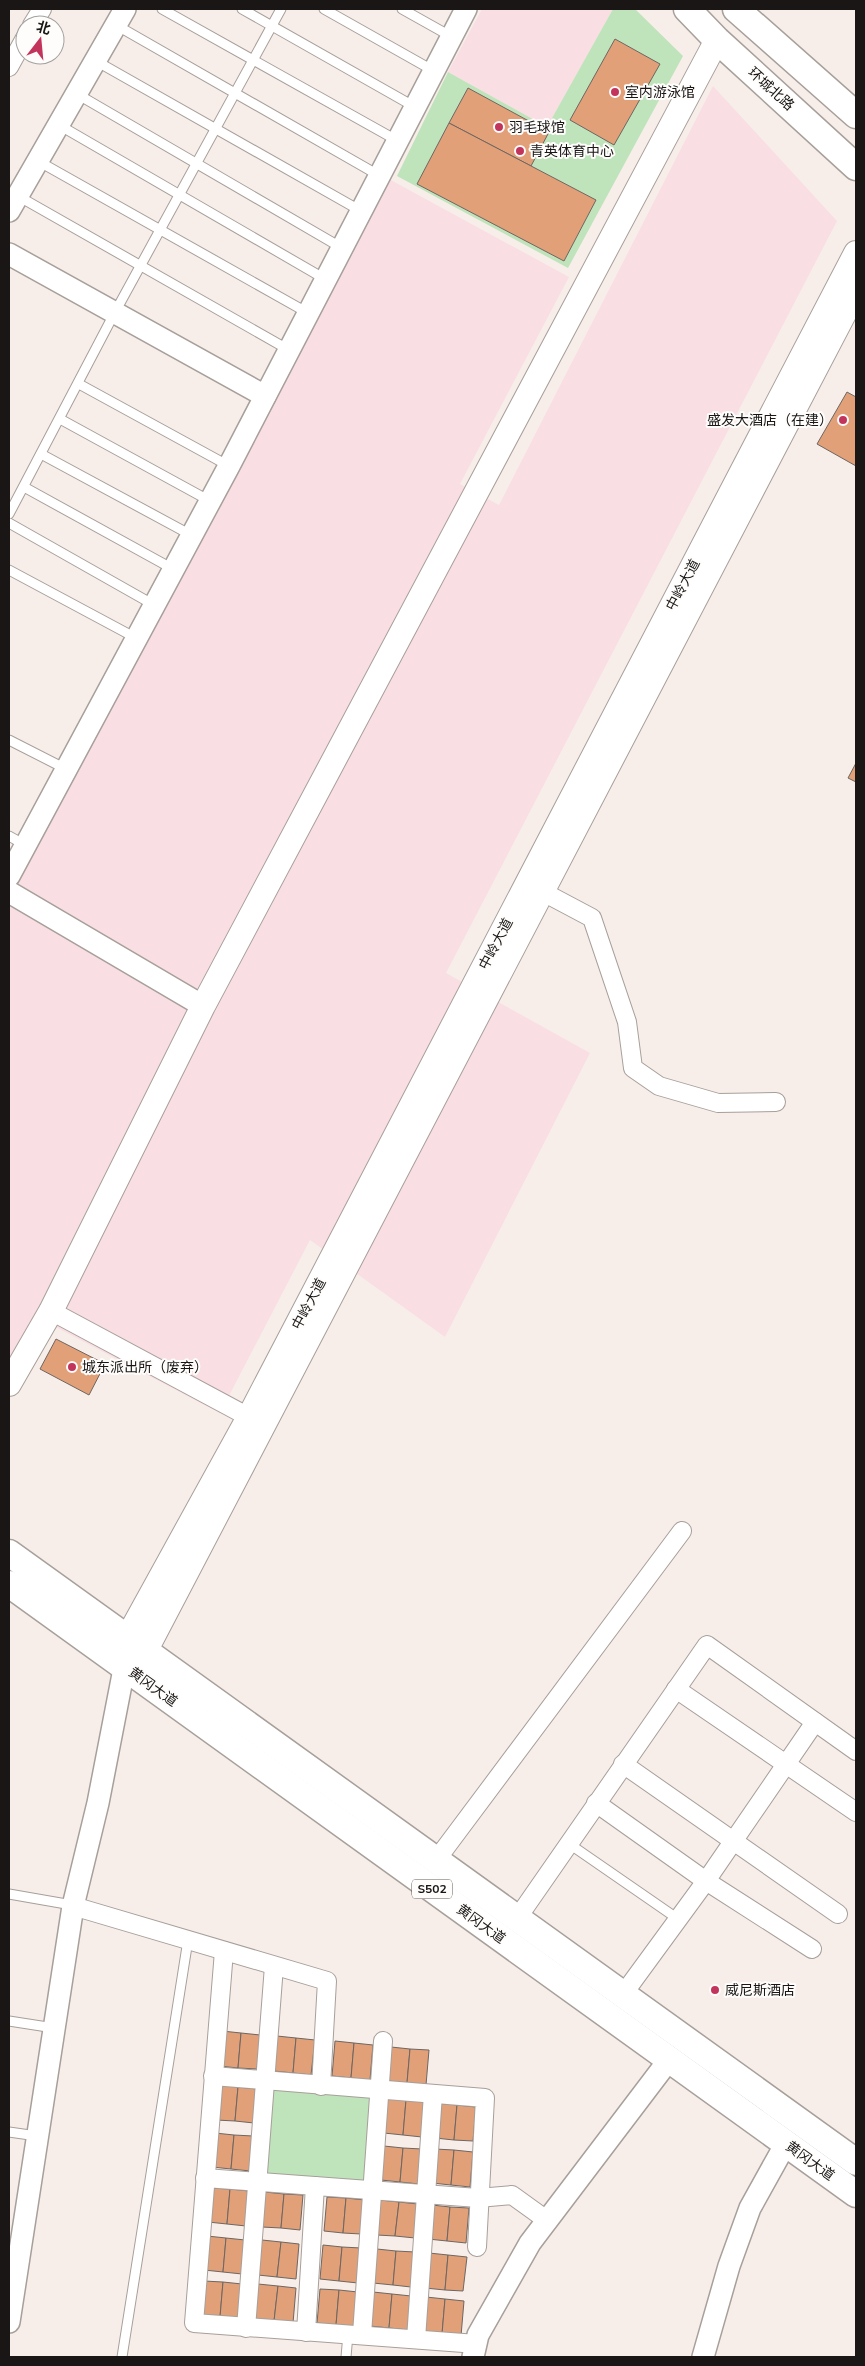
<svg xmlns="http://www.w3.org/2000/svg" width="865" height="2366" viewBox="0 0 865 2366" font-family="'Nunito Sans','Noto Sans SC',sans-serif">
  <rect width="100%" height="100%" fill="#f7eee9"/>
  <g fill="#f9dee3">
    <polygon points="482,9 613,9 547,127 448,72"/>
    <polygon points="713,86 837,221 446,973 590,1053 445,1337 310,1240 220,1413 46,1322 9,1384 9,876 389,179 569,277 460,484 499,505"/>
  </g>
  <g fill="#bfe3bb">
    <polygon points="613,9 635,9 683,56 568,268 397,176 448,72 547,127"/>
    <polygon points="264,2081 379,2090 373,2190 258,2182"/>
  </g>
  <g fill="#e1a078" stroke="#6e6662">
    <polygon points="615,39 660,64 614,145 570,120"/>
    <polygon points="468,88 549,132 531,166 449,123"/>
    <polygon points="449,123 596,200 564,261 417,184"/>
    <polygon points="847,392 856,397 856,466 817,444"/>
    <polygon points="856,763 856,782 848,778"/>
    <polygon points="56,1339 105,1364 89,1395 40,1369"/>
    <polygon points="222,2031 241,2033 238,2068 219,2066"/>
    <polygon points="241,2033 260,2035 257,2069 238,2068"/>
    <polygon points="277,2036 296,2038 293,2073 274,2071"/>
    <polygon points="296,2038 315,2040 311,2075 293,2073"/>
    <polygon points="335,2041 354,2043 351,2078 332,2076"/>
    <polygon points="354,2043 373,2045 370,2080 351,2078"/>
    <polygon points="391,2047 410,2049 407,2083 388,2081"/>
    <polygon points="410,2049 429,2050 426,2085 407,2083"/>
    <polygon points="219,2085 238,2087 235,2121 216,2120"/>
    <polygon points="238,2087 257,2089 254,2123 235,2121"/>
    <polygon points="387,2098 406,2100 403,2135 384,2133"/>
    <polygon points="406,2100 425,2102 422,2137 403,2135"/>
    <polygon points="438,2103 457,2105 454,2140 435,2138"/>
    <polygon points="457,2105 476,2107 473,2141 454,2140"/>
    <polygon points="215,2133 234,2135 231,2169 212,2167"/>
    <polygon points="234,2135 253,2136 250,2171 231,2169"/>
    <polygon points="384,2146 403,2148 400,2182 381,2180"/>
    <polygon points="403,2148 422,2149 419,2184 400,2182"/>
    <polygon points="435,2149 454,2150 451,2185 432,2183"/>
    <polygon points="454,2150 473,2152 470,2187 451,2185"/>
    <polygon points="211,2188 230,2189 227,2224 208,2222"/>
    <polygon points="230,2189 249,2191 246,2226 227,2224"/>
    <polygon points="265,2192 284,2194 281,2228 262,2227"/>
    <polygon points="284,2194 303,2195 300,2230 281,2228"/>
    <polygon points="327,2197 346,2198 343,2233 324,2231"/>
    <polygon points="346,2198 365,2200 361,2234 343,2233"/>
    <polygon points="380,2200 399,2202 395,2236 377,2235"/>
    <polygon points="399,2202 418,2204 415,2238 395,2236"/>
    <polygon points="432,2205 450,2207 447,2241 428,2239"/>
    <polygon points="450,2207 469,2208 466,2243 447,2241"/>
    <polygon points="207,2236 226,2238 223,2272 204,2270"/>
    <polygon points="226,2238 245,2240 242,2274 223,2272"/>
    <polygon points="262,2240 281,2242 277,2277 258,2275"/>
    <polygon points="281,2242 299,2244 296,2279 277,2277"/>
    <polygon points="323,2245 342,2247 339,2281 320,2279"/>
    <polygon points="342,2247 361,2248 358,2283 339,2281"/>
    <polygon points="377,2249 396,2251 393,2285 373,2283"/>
    <polygon points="396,2251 415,2252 411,2287 393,2285"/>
    <polygon points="429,2253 448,2255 445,2290 425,2288"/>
    <polygon points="448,2255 467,2257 463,2291 445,2290"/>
    <polygon points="204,2281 223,2282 220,2317 201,2315"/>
    <polygon points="223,2282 242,2284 239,2319 220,2317"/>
    <polygon points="258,2284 278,2286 274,2321 255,2319"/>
    <polygon points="278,2286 296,2288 293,2323 274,2321"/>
    <polygon points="320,2289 339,2290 336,2325 317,2323"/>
    <polygon points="339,2290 358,2292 355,2326 336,2325"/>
    <polygon points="373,2292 392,2294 389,2328 370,2326"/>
    <polygon points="392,2294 411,2296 408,2330 389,2328"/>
    <polygon points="426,2297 445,2299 442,2334 423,2332"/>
    <polygon points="445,2299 464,2301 461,2336 442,2334"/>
  </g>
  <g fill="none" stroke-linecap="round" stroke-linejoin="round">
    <defs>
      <g id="service">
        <polyline points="162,9 398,141"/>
        <polyline points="242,9 415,107"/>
        <polyline points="324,9 434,71"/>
        <polyline points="402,9 452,37"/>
        <polyline points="116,25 380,176"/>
        <polyline points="96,61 361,211"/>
        <polyline points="77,94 342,248"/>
        <polyline points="59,125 325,279"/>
        <polyline points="38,161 308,313"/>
        <polyline points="18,196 289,350"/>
        <polyline points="79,384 229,466"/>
        <polyline points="60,419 210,501"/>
        <polyline points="41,454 191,535"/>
        <polyline points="24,487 173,569"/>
        <polyline points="9,514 114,314 281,9"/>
        <polyline points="9,523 154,605"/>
        <polyline points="9,570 136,638"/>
        <polyline points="9,740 66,769"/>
        <polyline points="9,836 25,845"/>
        <polyline points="568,1843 678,1919"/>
        <polyline points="9,1894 72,1905"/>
        <polyline points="9,2021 54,2028"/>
        <polyline points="9,2132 37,2136"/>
        <polyline points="122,2357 188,1940"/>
        <polyline points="346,2357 348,2334"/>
      </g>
      <g id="minor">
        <polyline points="32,25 42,9"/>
        <polyline points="9,67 25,38"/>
        <polyline points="543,892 592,918 627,1022 633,1068 659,1086 718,1103 776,1102"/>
        <polyline points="51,1311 260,1423"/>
        <polyline points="676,1689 856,1812"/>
        <polyline points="623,1764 838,1914"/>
        <polyline points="596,1803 706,1881 812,1949"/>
        <polyline points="443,1851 682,1531"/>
        <polyline points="73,1906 327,1981 321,2086"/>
        <polyline points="523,1910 707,1645 856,1751"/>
        <polyline points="224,1951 194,2323 477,2344"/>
        <polyline points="627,1989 706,1881 815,1722"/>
        <polyline points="213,2076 485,2098 477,2247"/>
        <polyline points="205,2178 478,2198 512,2195 548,2221"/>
        <polyline points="246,2328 274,1966"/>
        <polyline points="306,2332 315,2186"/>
        <polyline points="362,2334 383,2041"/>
        <polyline points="416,2339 433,2094"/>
      </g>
      <g id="tertiary">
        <polyline points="9,211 125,9"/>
        <polyline points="9,254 265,396"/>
        <polyline points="9,876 229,466 466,9"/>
        <polyline points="9,892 203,1006"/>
        <polyline points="9,2322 73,1906 98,1803 124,1669"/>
        <polyline points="473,2357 478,2335 530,2243 662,2069"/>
        <polyline points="703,2357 729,2266 750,2208 785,2145"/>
      </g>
      <g id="secondary">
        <polyline points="9,1384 51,1311 203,1006 717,40"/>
        <polyline points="130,1633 249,1417 856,253"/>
        <polyline points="148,1646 856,291"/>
      </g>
      <g id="primary">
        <polyline points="687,9 717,40 856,167"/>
        <polyline points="736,9 856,115"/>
        <polyline points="9,1553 856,2162"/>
        <polyline points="9,1584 856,2194"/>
      </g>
    </defs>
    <use href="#service" stroke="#a79f9a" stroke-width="11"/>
    <use href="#minor" stroke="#a79f9a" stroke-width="20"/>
    <use href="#tertiary" stroke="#a79f9a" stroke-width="24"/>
    <use href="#secondary" stroke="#a79f9a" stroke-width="26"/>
    <use href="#primary" stroke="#a79f9a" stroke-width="29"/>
    <use href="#service" stroke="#fff" stroke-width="9"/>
    <use href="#minor" stroke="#fff" stroke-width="18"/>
    <use href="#tertiary" stroke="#fff" stroke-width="21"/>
    <use href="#secondary" stroke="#fff" stroke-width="24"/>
    <use href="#primary" stroke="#fff" stroke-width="26"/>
  </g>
  <g fill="#c3345c" stroke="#fffdfc" stroke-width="2">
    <circle cx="615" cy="92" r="5"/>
    <circle cx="499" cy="127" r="5"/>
    <circle cx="520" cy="151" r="5"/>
    <circle cx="843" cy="420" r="5"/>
    <circle cx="72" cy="1367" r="5"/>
    <circle cx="715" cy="1990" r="5"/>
  </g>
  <g text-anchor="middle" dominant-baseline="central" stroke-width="4" stroke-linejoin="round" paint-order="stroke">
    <rect fill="#fffdfc" stroke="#5e5b5a" stroke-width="1" x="412" y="1879.5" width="40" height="19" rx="4"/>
    <g font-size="12" font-weight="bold" fill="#191615">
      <text x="432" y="1889">S502</text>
    </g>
    <g font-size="14" fill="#191615" stroke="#fffdfc">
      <text transform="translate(771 89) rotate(42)">环城北路</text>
      <text transform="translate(683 585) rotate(-62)">中岭大道</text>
      <text transform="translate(496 944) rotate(-62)">中岭大道</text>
      <text transform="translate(309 1304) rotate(-62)">中岭大道</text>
      <text transform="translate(153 1687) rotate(36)">黄冈大道</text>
      <text transform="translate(481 1924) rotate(36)">黄冈大道</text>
      <text transform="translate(810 2161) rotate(36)">黄冈大道</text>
    </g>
    <g font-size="14" fill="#191615" stroke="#fffdfc" text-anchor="start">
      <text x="625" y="92">室内游泳馆</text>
      <text x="509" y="127">羽毛球馆</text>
      <text x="530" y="151">青英体育中心</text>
      <text x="833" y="420" text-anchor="end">盛发大酒店（在建）</text>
      <text x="82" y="1367">城东派出所（废弃）</text>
      <text x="725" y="1990">威尼斯酒店</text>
    </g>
  </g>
  <rect width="865" height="2366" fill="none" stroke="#191615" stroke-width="20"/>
  <g transform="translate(40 40) rotate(16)"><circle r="24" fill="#fffdfc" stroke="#a3a1a0"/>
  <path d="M0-4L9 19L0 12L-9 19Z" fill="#c3345c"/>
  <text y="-8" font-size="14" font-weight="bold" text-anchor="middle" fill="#191615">北</text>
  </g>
</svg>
